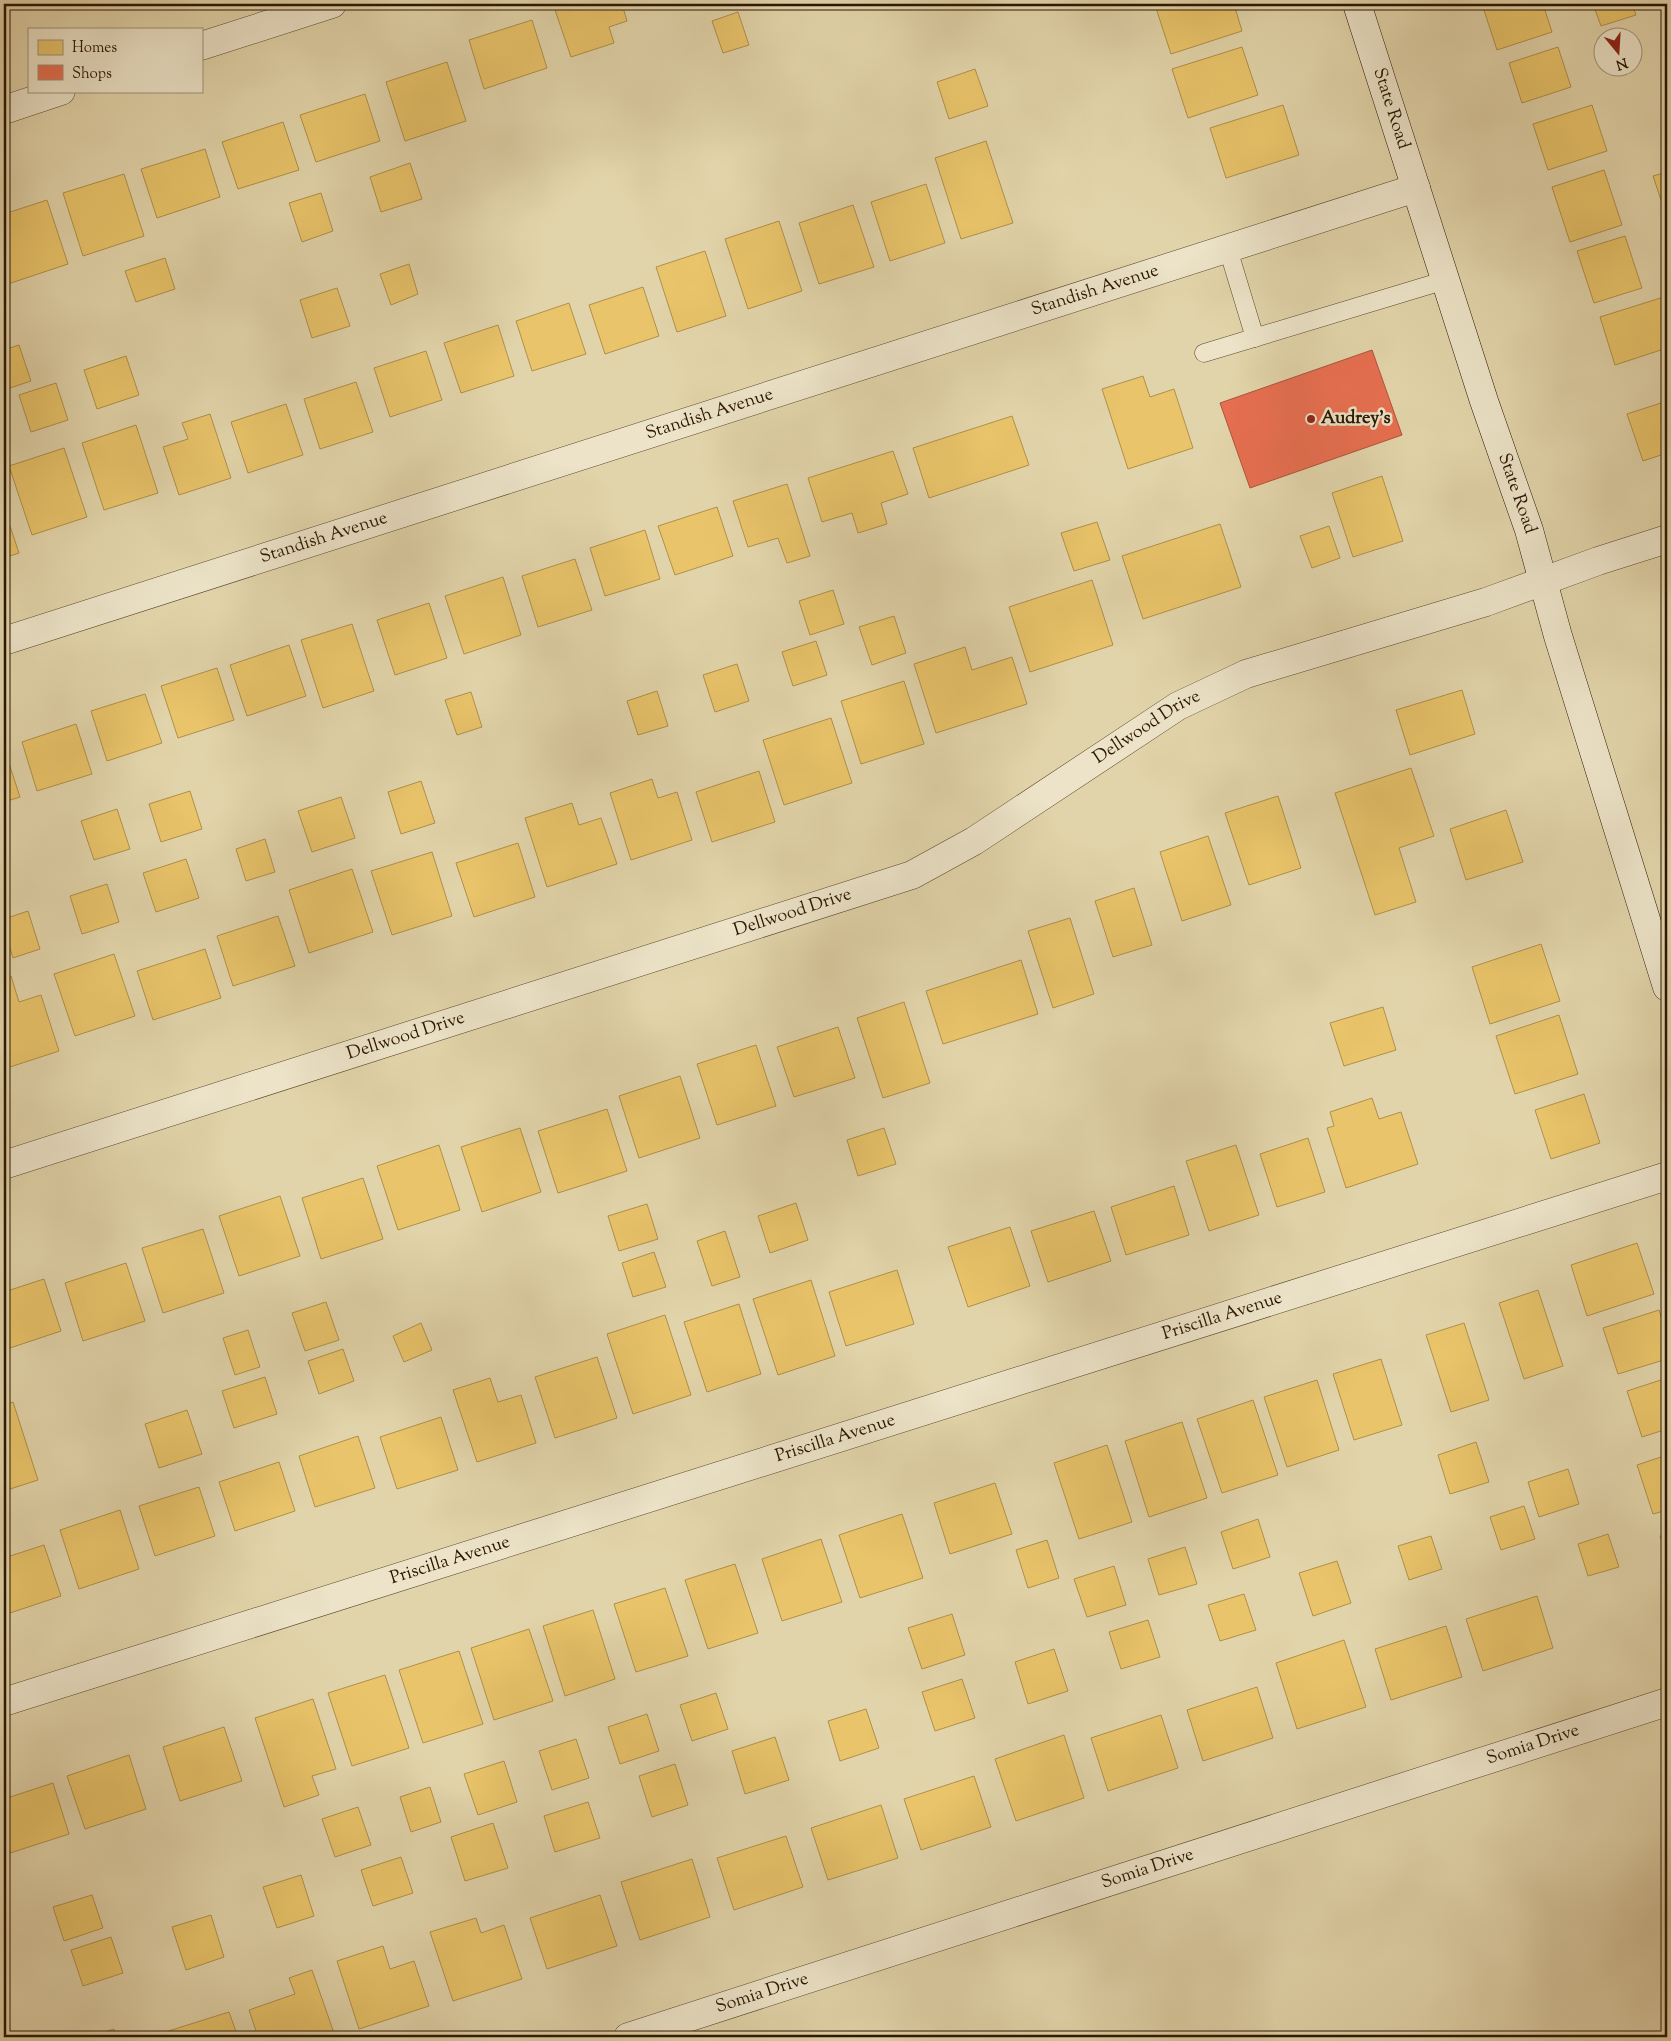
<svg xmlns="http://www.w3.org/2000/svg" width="1671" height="2041" viewBox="0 0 1671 2041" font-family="'Sorts Mill Goudy',serif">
  <rect width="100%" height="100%" fill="#e2d4aa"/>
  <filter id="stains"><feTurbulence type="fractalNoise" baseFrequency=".004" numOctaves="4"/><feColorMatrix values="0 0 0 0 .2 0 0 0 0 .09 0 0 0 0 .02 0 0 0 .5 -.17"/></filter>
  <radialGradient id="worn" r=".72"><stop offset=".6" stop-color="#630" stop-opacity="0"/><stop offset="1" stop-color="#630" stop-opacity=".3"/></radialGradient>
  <g fill="#e9c46a" stroke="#b0904a">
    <polygon points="4,4 6,4 9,12 4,13"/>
    <polygon points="553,4 622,4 627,21 609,27 614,43 571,57"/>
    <polygon points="1160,4 1234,4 1242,31 1171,54 1155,5"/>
    <polygon points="1482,4 1543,4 1552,32 1497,50"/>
    <polygon points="1593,4 1632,4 1636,15 1601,26"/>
    <polygon points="738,12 749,45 723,53 712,21"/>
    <polygon points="532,20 547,68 484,89 469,40"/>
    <polygon points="1242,47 1258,95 1188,118 1172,69"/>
    <polygon points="1558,47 1571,87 1522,103 1509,63"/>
    <polygon points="447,62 466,121 405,141 386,82"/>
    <polygon points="975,69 988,106 949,119 937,82"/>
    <polygon points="365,94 380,141 316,162 300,115"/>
    <polygon points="1283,105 1299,155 1226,178 1210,128"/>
    <polygon points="1592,105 1607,151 1548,170 1533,124"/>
    <polygon points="283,122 299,170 238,189 222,142"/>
    <polygon points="986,141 1013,223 961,239 935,158"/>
    <polygon points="205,149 220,197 157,218 141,169"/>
    <polygon points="410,163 422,199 381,212 370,177"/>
    <polygon points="1604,170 1622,225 1570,242 1552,187"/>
    <polygon points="1667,172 1667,214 1666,215 1653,176"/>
    <polygon points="124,174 144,236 83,256 63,193"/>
    <polygon points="926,184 945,243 890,261 871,202"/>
    <polygon points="321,193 333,231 302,242 289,203"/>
    <polygon points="47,200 68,264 5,285 4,214"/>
    <polygon points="853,205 874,267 819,284 799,223"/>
    <polygon points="779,221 802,291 748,309 725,239"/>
    <polygon points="1625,236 1642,288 1594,303 1577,251"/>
    <polygon points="705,251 726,316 677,332 656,267"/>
    <polygon points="165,258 175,289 136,302 125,271"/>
    <polygon points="409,264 418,294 391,305 380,274"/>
    <polygon points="643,287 659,336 605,354 589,305"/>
    <polygon points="337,288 350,326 312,338 300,300"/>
    <polygon points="1667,296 1667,348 1615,365 1600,317"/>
    <polygon points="569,303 586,354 532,371 516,321"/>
    <polygon points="498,325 514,376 461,393 444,343"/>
    <polygon points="19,345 31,381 4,390 4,350"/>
    <polygon points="426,351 442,400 390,417 374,368"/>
    <polygon points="126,356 139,395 97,409 84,370"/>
    <polygon points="1143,376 1150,397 1174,389 1193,448 1128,469 1102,389"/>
    <polygon points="356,382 373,432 320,449 304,399"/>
    <polygon points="56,383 68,420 31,432 19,395"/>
    <polygon points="1667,401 1667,453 1643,461 1627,414"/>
    <polygon points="286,404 303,455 248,473 231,422"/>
    <polygon points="210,414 231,478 179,495 163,447 188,439 182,423"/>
    <polygon points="1012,416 1029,465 929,498 913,448"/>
    <polygon points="136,425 158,493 104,510 82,443"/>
    <polygon points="64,448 87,517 32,535 9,466"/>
    <polygon points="893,451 908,494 881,503 887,524 858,533 852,513 822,522 808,478"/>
    <polygon points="1382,476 1403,541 1353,557 1332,493"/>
    <polygon points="787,484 810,556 787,563 778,538 748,547 733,501"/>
    <polygon points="717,507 733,556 675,575 658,526"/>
    <polygon points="4,508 19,553 4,558"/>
    <polygon points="1097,522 1110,560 1074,571 1061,533"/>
    <polygon points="1220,524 1241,587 1143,619 1122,556"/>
    <polygon points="1329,526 1340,558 1312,568 1300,536"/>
    <polygon points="645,530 660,579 605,596 590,548"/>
    <polygon points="575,559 592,610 538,627 522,576"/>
    <polygon points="503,577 521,635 464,654 445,596"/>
    <polygon points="1092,580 1113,645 1030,672 1009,607"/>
    <polygon points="833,590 844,624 810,635 799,601"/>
    <polygon points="429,603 447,658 395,675 377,620"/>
    <polygon points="894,616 906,653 872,665 859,627"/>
    <polygon points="352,624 374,691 323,708 301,640"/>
    <polygon points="816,641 827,675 793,686 782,652"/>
    <polygon points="289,645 306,696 247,716 230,665"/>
    <polygon points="965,647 972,670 1012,657 1027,704 936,733 914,664"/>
    <polygon points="737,664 749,701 715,712 703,675"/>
    <polygon points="217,668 234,720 178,738 161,686"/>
    <polygon points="904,681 924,744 861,764 841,701"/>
    <polygon points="1462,690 1475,734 1410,755 1396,710"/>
    <polygon points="657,691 668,726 638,735 627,701"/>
    <polygon points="471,692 482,727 457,735 445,700"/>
    <polygon points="145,694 162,743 107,761 91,711"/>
    <polygon points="831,718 852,783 784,805 763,740"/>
    <polygon points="76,724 92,774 37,791 22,742"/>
    <polygon points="4,751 5,751 20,797 4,802"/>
    <polygon points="1411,768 1434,836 1399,848 1416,902 1375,915 1335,793"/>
    <polygon points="759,771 775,822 712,842 696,792"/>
    <polygon points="652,779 658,798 677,792 692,840 631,860 610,793"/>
    <polygon points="421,781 435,823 401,834 388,792"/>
    <polygon points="190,791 202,829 161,842 149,804"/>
    <polygon points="1278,796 1301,868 1249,885 1225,813"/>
    <polygon points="341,797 355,838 312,852 298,811"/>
    <polygon points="572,803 579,825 601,818 617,864 547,887 525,818"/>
    <polygon points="117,809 130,849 94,860 81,821"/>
    <polygon points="1506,810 1523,862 1466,880 1450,829"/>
    <polygon points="1208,836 1231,905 1182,921 1160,852"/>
    <polygon points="265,839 275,872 246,881 236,849"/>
    <polygon points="518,843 535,897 474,917 456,863"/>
    <polygon points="432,852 452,916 392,935 371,871"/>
    <polygon points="186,859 199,898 156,912 143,873"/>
    <polygon points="352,869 373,932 309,953 289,890"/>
    <polygon points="107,884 119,922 82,934 70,896"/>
    <polygon points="1134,888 1152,945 1113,957 1095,901"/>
    <polygon points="28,911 40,949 13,958 4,928 4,919"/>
    <polygon points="278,916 295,966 233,986 217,936"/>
    <polygon points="1070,918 1094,994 1053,1008 1028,931"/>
    <polygon points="1541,944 1560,1001 1490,1024 1472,967"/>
    <polygon points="205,949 221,998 153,1020 137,971"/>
    <polygon points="114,954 135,1016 75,1036 54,974"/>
    <polygon points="1021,960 1038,1014 943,1044 926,991"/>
    <polygon points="11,976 19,1002 41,995 59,1051 4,1069 4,978"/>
    <polygon points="904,1002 930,1083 883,1098 857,1018"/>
    <polygon points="1383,1007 1396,1050 1344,1066 1330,1023"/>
    <polygon points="1559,1015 1578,1074 1515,1094 1496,1036"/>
    <polygon points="838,1027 855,1078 794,1097 777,1047"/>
    <polygon points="756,1045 776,1106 717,1125 697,1064"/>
    <polygon points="680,1076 700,1138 639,1158 619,1096"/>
    <polygon points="1584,1094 1600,1143 1551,1159 1535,1110"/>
    <polygon points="1372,1098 1379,1119 1401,1112 1418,1164 1346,1188 1327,1128 1334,1126 1330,1112"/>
    <polygon points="607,1109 627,1171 558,1193 538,1131"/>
    <polygon points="520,1128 541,1192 482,1212 461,1147"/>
    <polygon points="884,1128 896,1164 858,1176 847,1140"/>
    <polygon points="1308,1138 1325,1192 1277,1207 1260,1154"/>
    <polygon points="439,1145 460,1210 398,1230 377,1166"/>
    <polygon points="1236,1145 1259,1215 1209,1231 1186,1161"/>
    <polygon points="363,1178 383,1239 321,1259 302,1198"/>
    <polygon points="1174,1186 1189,1235 1126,1255 1111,1207"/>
    <polygon points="280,1196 300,1256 239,1276 219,1216"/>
    <polygon points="796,1203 808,1240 770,1253 758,1216"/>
    <polygon points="647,1204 658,1239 619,1251 608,1216"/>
    <polygon points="1094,1211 1111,1261 1048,1282 1031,1231"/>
    <polygon points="1010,1227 1030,1286 968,1307 948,1247"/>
    <polygon points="203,1229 224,1293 163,1313 142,1248"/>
    <polygon points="725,1231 740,1277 712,1286 697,1241"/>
    <polygon points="1637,1243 1654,1294 1587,1316 1571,1265"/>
    <polygon points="654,1252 666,1287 633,1297 622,1263"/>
    <polygon points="126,1263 145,1321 83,1341 65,1283"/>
    <polygon points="897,1270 914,1324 846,1346 829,1292"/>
    <polygon points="44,1279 61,1331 4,1350 4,1292"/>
    <polygon points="811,1280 835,1356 778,1375 753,1299"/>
    <polygon points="1538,1290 1563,1366 1524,1379 1499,1303"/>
    <polygon points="326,1302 339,1340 305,1351 292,1313"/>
    <polygon points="739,1304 761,1374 707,1392 684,1322"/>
    <polygon points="1659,1310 1667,1335 1667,1359 1618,1374 1603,1328"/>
    <polygon points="665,1315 691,1395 633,1414 607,1334"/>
    <polygon points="421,1323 432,1350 404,1362 393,1336"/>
    <polygon points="1464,1323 1489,1400 1451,1412 1426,1335"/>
    <polygon points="248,1330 260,1367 235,1375 223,1338"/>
    <polygon points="343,1349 354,1381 319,1394 308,1361"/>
    <polygon points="597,1357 617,1418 555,1438 535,1377"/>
    <polygon points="1381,1359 1402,1425 1354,1440 1333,1374"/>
    <polygon points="265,1377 277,1414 234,1428 222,1391"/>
    <polygon points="490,1378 498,1402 521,1395 536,1443 477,1462 453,1390"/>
    <polygon points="1667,1378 1667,1429 1642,1437 1627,1391"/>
    <polygon points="1317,1380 1339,1450 1287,1467 1264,1397"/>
    <polygon points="1253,1400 1278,1475 1222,1493 1197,1419"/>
    <polygon points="13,1402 38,1480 4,1491 4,1405"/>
    <polygon points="187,1410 202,1454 159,1468 145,1424"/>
    <polygon points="441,1417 458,1470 397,1489 380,1437"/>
    <polygon points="1182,1422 1207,1498 1149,1517 1125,1441"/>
    <polygon points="358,1436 375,1488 315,1507 299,1456"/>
    <polygon points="1476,1442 1489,1482 1450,1494 1438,1455"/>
    <polygon points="1107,1445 1132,1522 1079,1539 1054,1463"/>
    <polygon points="1667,1455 1667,1510 1653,1514 1637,1465"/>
    <polygon points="279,1462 295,1511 235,1531 219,1482"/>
    <polygon points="1568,1469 1579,1504 1539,1517 1528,1482"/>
    <polygon points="995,1483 1012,1534 950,1554 934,1503"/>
    <polygon points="199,1487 215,1536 155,1556 139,1506"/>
    <polygon points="1524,1506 1535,1539 1501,1550 1490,1517"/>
    <polygon points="120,1510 139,1569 79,1589 60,1530"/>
    <polygon points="902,1514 923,1578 860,1598 839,1535"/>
    <polygon points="1258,1519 1270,1557 1233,1569 1221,1532"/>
    <polygon points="1608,1534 1619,1567 1588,1576 1578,1544"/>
    <polygon points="1667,1534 1667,1558 1660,1536"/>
    <polygon points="1431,1536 1442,1569 1409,1580 1398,1546"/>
    <polygon points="821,1539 842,1602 782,1621 762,1559"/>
    <polygon points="1047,1540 1059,1578 1028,1588 1016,1550"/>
    <polygon points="44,1545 61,1596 4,1615 4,1558"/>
    <polygon points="1185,1547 1197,1584 1159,1595 1148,1559"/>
    <polygon points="1337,1561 1351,1603 1313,1616 1299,1573"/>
    <polygon points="735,1564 758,1633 708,1649 685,1580"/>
    <polygon points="1114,1566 1126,1605 1087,1617 1074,1579"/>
    <polygon points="665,1588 688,1656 636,1672 614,1604"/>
    <polygon points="1244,1594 1256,1630 1220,1641 1208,1605"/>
    <polygon points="1537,1596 1553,1648 1483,1671 1466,1619"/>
    <polygon points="593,1610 615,1679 565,1696 543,1626"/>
    <polygon points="952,1614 965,1655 922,1669 908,1628"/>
    <polygon points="1148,1620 1160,1657 1121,1669 1109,1632"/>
    <polygon points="1446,1626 1462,1677 1391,1700 1375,1649"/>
    <polygon points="529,1629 553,1701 494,1720 471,1648"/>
    <polygon points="1344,1640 1366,1707 1297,1729 1276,1663"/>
    <polygon points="1054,1649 1068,1691 1028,1704 1015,1662"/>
    <polygon points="459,1651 483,1724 423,1743 399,1670"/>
    <polygon points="385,1675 409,1748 352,1766 328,1693"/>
    <polygon points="962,1679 975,1718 935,1731 922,1692"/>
    <polygon points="1257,1687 1273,1738 1203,1761 1187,1710"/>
    <polygon points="716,1693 728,1729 692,1741 680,1705"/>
    <polygon points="313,1699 336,1769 312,1776 319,1795 284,1807 255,1718"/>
    <polygon points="866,1709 879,1748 840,1761 828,1721"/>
    <polygon points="647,1714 659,1751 620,1764 608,1727"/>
    <polygon points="1161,1715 1178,1768 1108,1791 1091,1738"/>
    <polygon points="224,1727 242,1781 180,1801 163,1747"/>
    <polygon points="1064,1735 1084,1798 1016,1821 995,1759"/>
    <polygon points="775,1737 789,1780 745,1794 732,1751"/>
    <polygon points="576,1739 589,1778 552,1790 539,1751"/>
    <polygon points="129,1755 146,1809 85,1829 67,1776"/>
    <polygon points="504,1761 517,1802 478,1815 464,1774"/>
    <polygon points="675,1764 688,1805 652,1817 639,1776"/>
    <polygon points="974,1776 991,1827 921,1850 904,1799"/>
    <polygon points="53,1783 69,1834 4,1855 4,1799"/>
    <polygon points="430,1787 441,1822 411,1832 400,1797"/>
    <polygon points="588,1802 600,1838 555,1852 544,1816"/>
    <polygon points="881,1805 898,1858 828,1880 811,1828"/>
    <polygon points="358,1807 371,1845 335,1857 322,1819"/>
    <polygon points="493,1823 508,1868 465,1881 451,1837"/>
    <polygon points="786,1836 803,1887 734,1910 717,1858"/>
    <polygon points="401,1857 413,1893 373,1906 361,1870"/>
    <polygon points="692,1859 710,1917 640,1940 621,1882"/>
    <polygon points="301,1875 314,1916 277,1928 263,1887"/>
    <polygon points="92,1895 103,1928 64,1941 53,1907"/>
    <polygon points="600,1895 617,1946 547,1969 530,1918"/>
    <polygon points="211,1915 224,1957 186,1970 172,1927"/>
    <polygon points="476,1918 481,1933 504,1925 522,1979 453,2001 430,1932"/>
    <polygon points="111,1937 123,1973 83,1986 71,1950"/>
    <polygon points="383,1946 390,1969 414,1961 429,2006 359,2029 337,1961"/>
    <polygon points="312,1970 335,2036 258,2037 249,2010 295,1994 289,1978"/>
    <polygon points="229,2012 238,2037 160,2037 159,2034"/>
    <polygon points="114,2029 117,2037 88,2037"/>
  </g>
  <polygon fill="#e76f51" stroke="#ae5439" points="1372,350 1402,435 1250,488 1220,403"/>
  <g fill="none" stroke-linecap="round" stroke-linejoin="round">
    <defs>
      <g id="service">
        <polyline points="1228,249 1255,338"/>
        <polyline points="1204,353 1446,280"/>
      </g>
      <g id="minor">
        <polyline points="201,46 332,4"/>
        <polyline points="4,110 61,91"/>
        <path id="s1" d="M4,641L1416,188"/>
        <path id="s2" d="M4,1165L912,875L974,841L1178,706L1246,674L1486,602L1598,561L1667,539"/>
        <path id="s3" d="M4,1702L1667,1176"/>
        <path id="s4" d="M628,2037L1667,1702"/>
      </g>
      <g id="secondary">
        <path id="s5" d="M1357,4L1484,401L1529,530L1558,636L1667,987"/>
      </g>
    </defs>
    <use href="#service" stroke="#58462a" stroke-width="19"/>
    <use href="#minor" stroke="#58462a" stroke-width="29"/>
    <use href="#secondary" stroke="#2a1600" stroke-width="29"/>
    <use href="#service" stroke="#ece3c8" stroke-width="18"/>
    <use href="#minor" stroke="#ece3c8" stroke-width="28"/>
    <use href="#secondary" stroke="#ece3c8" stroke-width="28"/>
  </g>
  <circle fill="#8f2418" stroke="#ece3c8" stroke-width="2" cx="1311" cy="419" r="5"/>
  <g text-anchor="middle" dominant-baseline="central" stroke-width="5" stroke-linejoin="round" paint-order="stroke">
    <g font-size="18" fill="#2a1600" stroke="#ece3c8">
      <text stroke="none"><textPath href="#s5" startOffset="110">State Road</textPath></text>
      <text stroke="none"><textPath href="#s1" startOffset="1146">Standish Avenue</textPath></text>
      <text stroke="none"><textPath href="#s1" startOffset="741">Standish Avenue</textPath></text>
      <text stroke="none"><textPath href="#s5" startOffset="515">State Road</textPath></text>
      <text stroke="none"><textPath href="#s1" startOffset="336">Standish Avenue</textPath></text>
      <text stroke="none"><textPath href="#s2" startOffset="1231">Dellwood Drive</textPath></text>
      <text stroke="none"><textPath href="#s2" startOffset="828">Dellwood Drive</textPath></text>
      <text stroke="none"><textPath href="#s2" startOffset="422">Dellwood Drive</textPath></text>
      <text stroke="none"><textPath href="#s3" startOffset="1278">Priscilla Avenue</textPath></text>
      <text stroke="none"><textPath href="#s3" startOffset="872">Priscilla Avenue</textPath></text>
      <text stroke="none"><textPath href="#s3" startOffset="468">Priscilla Avenue</textPath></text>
      <text stroke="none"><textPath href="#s4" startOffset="951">Somia Drive</textPath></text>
      <text stroke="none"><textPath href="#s4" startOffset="546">Somia Drive</textPath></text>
      <text stroke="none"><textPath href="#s4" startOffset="141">Somia Drive</textPath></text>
    </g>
    <g font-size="18" font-weight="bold" fill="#2a1600" stroke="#ece3c8" text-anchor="start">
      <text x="1321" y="419">Audrey's</text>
    </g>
  </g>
  <rect width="1671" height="2041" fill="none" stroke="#e2d4aa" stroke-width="20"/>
  <rect x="5" y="5" width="1661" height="2031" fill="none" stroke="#2a1600" stroke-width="2.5"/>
  <rect x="10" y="10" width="1651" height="2021" fill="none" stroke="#2a1600"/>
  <rect x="28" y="28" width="175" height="65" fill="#ece3c8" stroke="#9e9178"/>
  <rect x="38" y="40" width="25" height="15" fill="#e9c46a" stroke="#9e9178"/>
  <text x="72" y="52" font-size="15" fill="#2a1600">Homes</text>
  <rect x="38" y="65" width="25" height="15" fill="#e76f51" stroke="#9e9178"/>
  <text x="72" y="78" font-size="15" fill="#2a1600">Shops</text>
  <g transform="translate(1618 52) rotate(162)"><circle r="24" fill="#ece3c8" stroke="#9e9178"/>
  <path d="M0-4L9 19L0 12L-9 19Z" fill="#8f2418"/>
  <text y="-8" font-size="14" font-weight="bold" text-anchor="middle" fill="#2a1600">N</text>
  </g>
  <rect width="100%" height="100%" filter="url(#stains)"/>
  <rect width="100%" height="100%" fill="url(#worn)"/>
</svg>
